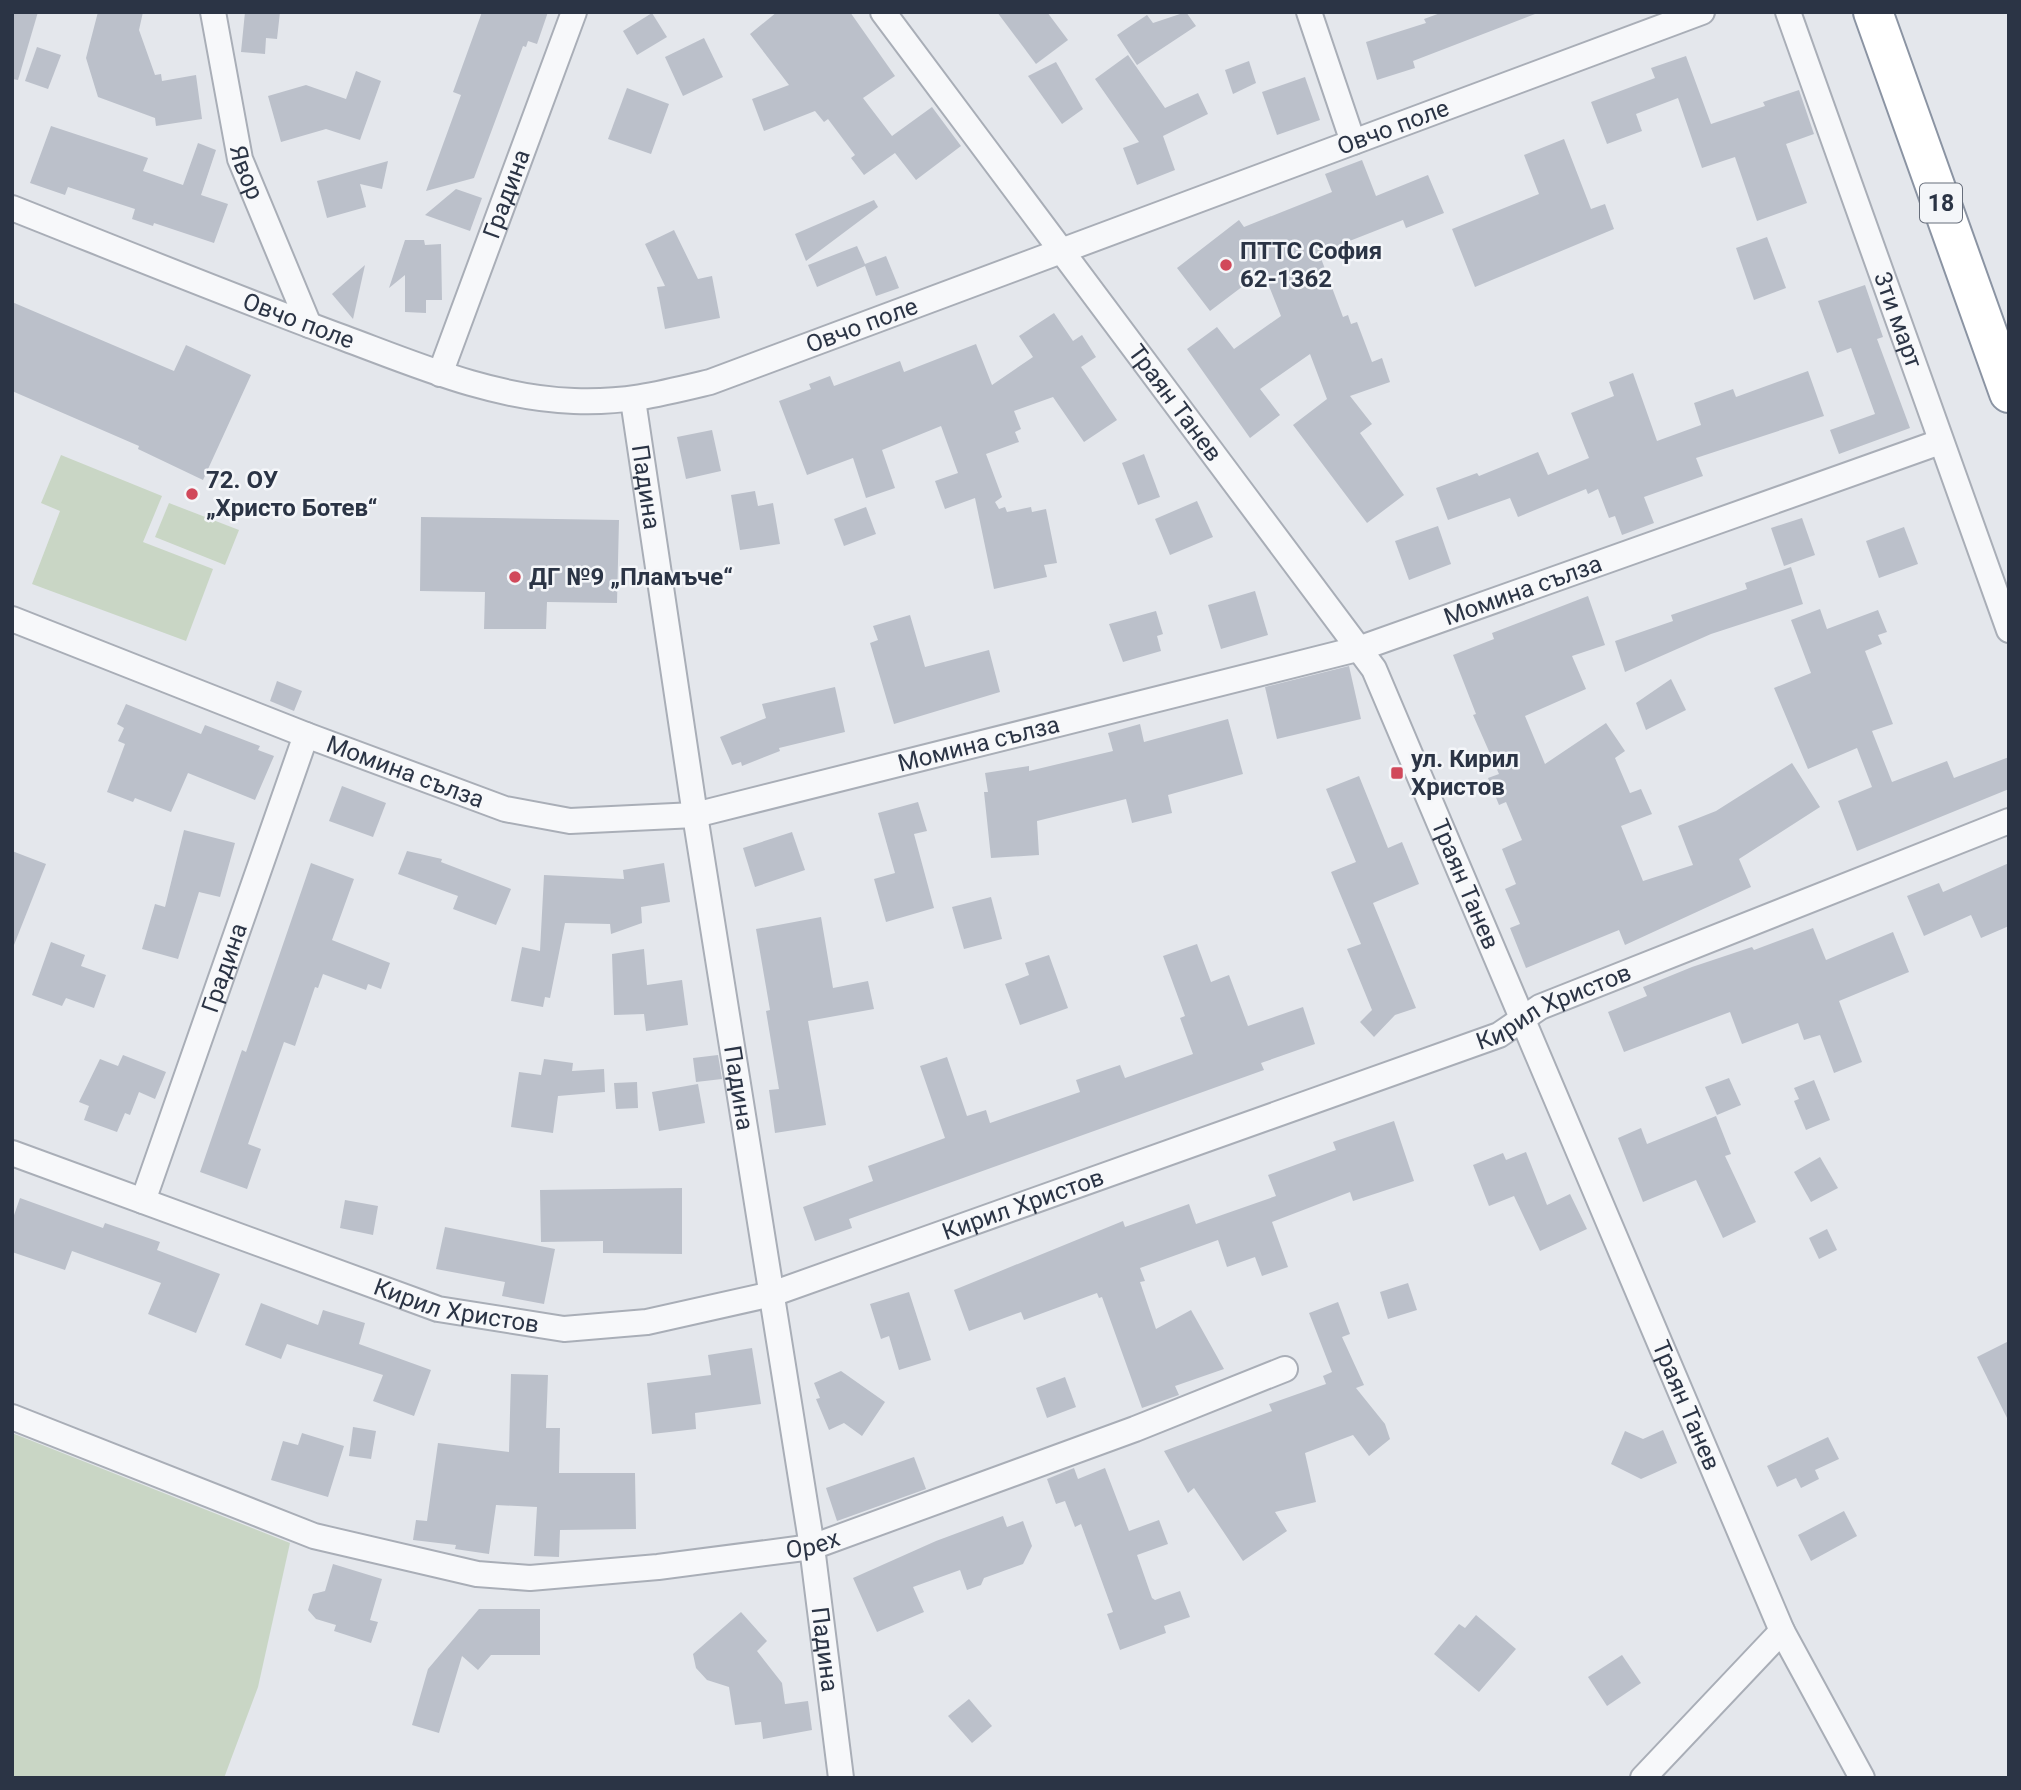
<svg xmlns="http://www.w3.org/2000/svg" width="2021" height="1790" viewBox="0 0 2021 1790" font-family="Roboto,sans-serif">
  <rect width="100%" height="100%" fill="#e4e7ec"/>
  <g fill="#c9d6c5">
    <polygon points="61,455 162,496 143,542 213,569 186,641 32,584 60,511 41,503"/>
    <polygon points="169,503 239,530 225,565 155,537"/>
    <polygon points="12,1433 290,1543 258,1687 224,1778 12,1778"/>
  </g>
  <g fill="#bbc0ca">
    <polygon points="12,12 38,12 18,80 12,79"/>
    <polygon points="98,12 143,12 139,30 155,75 161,74 162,81 196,75 202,119 156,126 155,118 98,97 86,58"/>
    <polygon points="245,12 280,12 277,39 266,38 265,54 241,52"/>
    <polygon points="482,12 548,12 537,44 528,41 526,47 523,46 474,178 426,191 461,95 453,92"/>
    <polygon points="777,12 850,12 895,76 863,98 892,136 932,107 961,146 916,180 895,153 864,175 851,158 855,155 828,119 824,122 815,111 764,131 752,99 789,85 750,34"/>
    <polygon points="997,12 1047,12 1068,40 1036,64"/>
    <polygon points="1186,12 1196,26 1137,65 1117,35 1147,15 1153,23"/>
    <polygon points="1443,12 1535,14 1413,61 1415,68 1377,80 1366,42 1426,23 1424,19"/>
    <polygon points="652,13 667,37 637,55 623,31"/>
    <polygon points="704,38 723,77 683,96 665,57"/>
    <polygon points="37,47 61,55 48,89 25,81"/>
    <polygon points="1128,55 1165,108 1198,93 1208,114 1163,136 1175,170 1137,185 1123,148 1139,142 1095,79"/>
    <polygon points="1686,56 1711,124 1765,106 1763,102 1799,90 1814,134 1786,144 1807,203 1757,221 1735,157 1702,168 1678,98 1636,114 1642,131 1607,144 1591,102 1655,78 1651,68"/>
    <polygon points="1249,61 1256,83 1233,94 1225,70"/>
    <polygon points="1056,62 1083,109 1062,124 1028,76"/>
    <polygon points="356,71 381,81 360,140 326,129 281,142 268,96 306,85 346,99"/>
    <polygon points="1305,77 1320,120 1277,135 1262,92"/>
    <polygon points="627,88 669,104 651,154 608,139"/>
    <polygon points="51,126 148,158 143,171 183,185 198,143 216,150 201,195 228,204 214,243 154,223 153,226 132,219 135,209 68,187 65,195 30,183"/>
    <polygon points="1564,139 1591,209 1605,204 1614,229 1475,287 1452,229 1539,194 1524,155"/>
    <polygon points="1362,160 1376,196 1428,175 1444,213 1406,228 1403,220 1319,253 1343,317 1348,315 1351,324 1357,322 1372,362 1382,358 1390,382 1350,396 1372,424 1360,433 1404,495 1367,523 1293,425 1327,399 1310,354 1260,389 1280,415 1250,438 1187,349 1217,327 1234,349 1281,316 1263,271 1210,311 1177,268 1239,220 1244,227 1332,192 1325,174"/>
    <polygon points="388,161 382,189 360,184 366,207 327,218 317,181"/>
    <polygon points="456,189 482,198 470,231 425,215"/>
    <polygon points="874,200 878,207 806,261 795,234"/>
    <polygon points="674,230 698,279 712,276 720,318 665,329 657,287 665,286 645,244"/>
    <polygon points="1767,237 1786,288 1754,300 1736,248"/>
    <polygon points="405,240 424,240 425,245 441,244 442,300 426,300 426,313 405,312 405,275 389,288"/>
    <polygon points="857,246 865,264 886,256 899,288 876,296 865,266 817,287 808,265"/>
    <polygon points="365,265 353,319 332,294"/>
    <polygon points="1865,285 1883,337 1877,339 1910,428 1839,454 1830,430 1875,414 1851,348 1837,353 1818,301"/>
    <polygon points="12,302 174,371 186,345 251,375 203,480 138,449 139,446 12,391"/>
    <polygon points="1054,313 1073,341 1082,335 1096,357 1081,367 1117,420 1084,442 1053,397 1014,411 1021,429 1015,432 1019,442 986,454 1002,497 995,502 999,509 1005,507 1007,512 1031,507 1032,512 1046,509 1057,563 1044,565 1047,577 994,589 975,498 945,509 935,481 958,473 941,426 882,450 895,488 866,498 853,458 807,475 779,401 811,389 809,384 830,376 834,386 900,361 904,372 976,344 992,385 1033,357 1019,336"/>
    <polygon points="1808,371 1824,416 1696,458 1703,476 1644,497 1654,523 1622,535 1615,516 1609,518 1598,489 1588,494 1586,489 1518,517 1510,498 1448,520 1436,488 1477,473 1479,476 1538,452 1548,475 1589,458 1571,413 1614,396 1609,382 1633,373 1657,441 1701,425 1694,403 1733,389 1736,397"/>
    <polygon points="712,430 721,471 686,479 677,437"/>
    <polygon points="1144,454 1160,497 1138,505 1122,463"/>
    <polygon points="755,491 758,506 773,503 780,544 740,550 731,495"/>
    <polygon points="1197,501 1213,537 1170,555 1155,519"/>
    <polygon points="866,507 876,534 844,546 834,519"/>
    <polygon points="421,517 619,520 617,603 547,602 546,629 484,629 485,592 420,591"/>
    <polygon points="1802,518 1815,555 1784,566 1771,528"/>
    <polygon points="1438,526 1451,564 1409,580 1395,541"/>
    <polygon points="1904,527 1918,564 1879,578 1866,541"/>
    <polygon points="1791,567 1803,604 1711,634 1625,672 1615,641 1673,621 1671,615 1747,589 1745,583"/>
    <polygon points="1255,591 1268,635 1221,649 1208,605"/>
    <polygon points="1588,596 1605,645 1572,656 1586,689 1525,716 1545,764 1606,723 1625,751 1615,758 1630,793 1641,789 1652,814 1621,826 1643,881 1693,865 1678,826 1716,811 1792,763 1820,807 1739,859 1751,887 1625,945 1619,930 1526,968 1510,928 1520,924 1505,889 1516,884 1502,849 1522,840 1506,802 1499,805 1488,778 1499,774 1473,715 1476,714 1453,655 1494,639 1492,633"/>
    <polygon points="1820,609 1827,629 1878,610 1887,632 1878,635 1882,644 1865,651 1893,724 1872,731 1892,782 1947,761 1954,778 2009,757 2009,789 1857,851 1838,801 1872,787 1857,748 1808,769 1774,688 1811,673 1791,620"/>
    <polygon points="1156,611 1163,634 1157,636 1161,651 1123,662 1109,624"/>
    <polygon points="910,615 925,667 989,650 1000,692 894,724 870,643 878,640 873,626"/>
    <polygon points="1349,666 1361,719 1277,739 1265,687"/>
    <polygon points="1671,679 1686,710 1646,730 1636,703"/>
    <polygon points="277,681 302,691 294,711 270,701"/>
    <polygon points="835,687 845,732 779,748 780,751 742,766 741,762 732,765 720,737 766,718 762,704"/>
    <polygon points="126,704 201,734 205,725 260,746 258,750 274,756 255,800 188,773 171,812 135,798 133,802 107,792 125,744 118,741 124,728 117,724"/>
    <polygon points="1228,719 1243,774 1168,795 1172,813 1132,823 1126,799 1037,821 1039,855 991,858 984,792 988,792 985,773 1029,766 1029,771 1113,751 1108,733 1140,724 1144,742"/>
    <polygon points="1359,776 1388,848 1402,842 1419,884 1373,903 1416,1008 1395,1015 1374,1037 1360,1022 1372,1010 1347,949 1361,944 1331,872 1356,862 1326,789"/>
    <polygon points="342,786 386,803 373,837 329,821"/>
    <polygon points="918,802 927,831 914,834 934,908 886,922 874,879 895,873 878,813"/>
    <polygon points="184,830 235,843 220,897 199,892 178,959 142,949 155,904 165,907"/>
    <polygon points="792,832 805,870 755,887 743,848"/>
    <polygon points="12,851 46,864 14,945 12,945"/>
    <polygon points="407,851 442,859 441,862 511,889 496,925 453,909 458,896 398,874"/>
    <polygon points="311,863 354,879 332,940 390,963 381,989 368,984 366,990 323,974 318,988 315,987 295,1046 284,1042 248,1144 261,1149 247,1189 200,1172 242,1050 246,1052"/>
    <polygon points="664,863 670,902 641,907 642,923 611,934 610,924 565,923 550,998 545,997 543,1007 511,1001 522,947 540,951 544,875 624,879 623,870"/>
    <polygon points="2009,863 2009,926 1981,938 1971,915 1924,936 1907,896 1939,883 1943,892"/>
    <polygon points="991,897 1002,939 964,949 952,907"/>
    <polygon points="821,917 833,988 868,981 874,1009 808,1021 826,1125 775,1133 769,1090 779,1089 766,1011 770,1010 756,929"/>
    <polygon points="1813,928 1826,960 1893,932 1909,972 1839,1001 1862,1062 1834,1073 1820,1035 1804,1040 1798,1023 1742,1044 1730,1012 1624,1052 1608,1012 1647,996 1643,987 1692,967 1752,947 1754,950"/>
    <polygon points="51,942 85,955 81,966 106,975 94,1008 66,998 62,1006 32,995"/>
    <polygon points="1197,944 1211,982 1229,975 1248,1026 1303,1007 1315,1044 1261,1063 1264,1070 849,1219 852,1228 815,1241 803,1207 873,1181 868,1166 945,1138 920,1066 947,1057 967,1116 986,1110 990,1123 1080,1092 1076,1080 1120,1065 1125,1078 1193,1054 1180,1018 1185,1016 1163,956"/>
    <polygon points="644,949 647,985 682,980 688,1025 646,1031 644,1014 614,1015 612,954"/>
    <polygon points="1049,955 1068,1008 1020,1025 1005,984 1029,975 1025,963"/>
    <polygon points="123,1055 166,1072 155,1099 139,1092 130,1115 125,1113 117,1132 84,1120 89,1106 79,1102 100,1059 118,1066"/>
    <polygon points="718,1055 722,1079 696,1082 693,1058"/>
    <polygon points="544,1059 573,1063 572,1071 604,1069 605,1092 558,1096 553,1133 511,1127 519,1072 541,1075"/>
    <polygon points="1729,1078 1741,1105 1717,1115 1705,1087"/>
    <polygon points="1814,1080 1830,1120 1806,1130 1794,1101 1799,1099 1794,1088"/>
    <polygon points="637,1082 638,1108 616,1109 614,1083"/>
    <polygon points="698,1084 705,1123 659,1131 652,1092"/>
    <polygon points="1716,1116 1731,1154 1725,1156 1756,1222 1723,1238 1696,1180 1643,1202 1618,1138 1641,1128 1647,1144"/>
    <polygon points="1394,1121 1414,1181 1353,1201 1350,1192 1272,1222 1288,1267 1262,1276 1255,1257 1227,1267 1218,1240 1140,1268 1145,1281 1140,1282 1156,1329 1191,1310 1224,1369 1175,1386 1179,1395 1142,1408 1102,1297 1099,1298 1097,1293 1024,1320 1021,1312 969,1331 954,1290 1123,1221 1125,1227 1189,1204 1196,1224 1276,1196 1268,1175 1336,1150 1333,1142"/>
    <polygon points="1526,1152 1547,1205 1570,1194 1587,1229 1540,1251 1514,1196 1489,1206 1473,1165 1503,1153 1506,1160"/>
    <polygon points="1820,1157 1838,1188 1811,1202 1794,1172"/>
    <polygon points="682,1188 682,1254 603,1253 603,1241 541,1242 540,1190"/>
    <polygon points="20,1198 103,1228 105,1223 160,1242 157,1250 220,1274 196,1333 148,1314 161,1283 72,1251 65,1270 12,1252 12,1221"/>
    <polygon points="345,1200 378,1206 373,1235 340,1228"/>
    <polygon points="445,1227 555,1249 544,1304 502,1296 505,1282 436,1269"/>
    <polygon points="1827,1229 1837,1250 1819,1259 1809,1238"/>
    <polygon points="1408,1283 1417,1310 1388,1319 1380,1292"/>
    <polygon points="909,1292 931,1360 899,1370 889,1336 881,1339 870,1304"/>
    <polygon points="1338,1302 1350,1334 1342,1337 1364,1385 1356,1388 1385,1424 1390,1439 1369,1456 1353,1435 1305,1453 1316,1502 1275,1512 1287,1531 1243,1561 1194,1488 1188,1493 1164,1451 1272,1411 1269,1404 1326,1384 1323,1376 1332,1372 1309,1313"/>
    <polygon points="261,1303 318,1325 323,1310 365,1323 359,1344 431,1370 414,1416 373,1401 383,1375 287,1344 281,1359 245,1345"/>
    <polygon points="2009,1341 2009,1422 1977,1357"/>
    <polygon points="752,1348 761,1404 695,1413 696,1429 652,1434 647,1383 711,1375 708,1355"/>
    <polygon points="841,1371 885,1402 862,1436 844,1423 829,1430 816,1399 820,1398 814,1383"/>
    <polygon points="511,1374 548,1375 546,1428 560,1428 559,1473 635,1473 636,1529 560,1530 559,1557 534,1556 537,1507 496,1505 489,1554 455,1549 456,1545 413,1540 416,1520 427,1521 438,1443 509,1452"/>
    <polygon points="1065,1377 1076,1407 1047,1418 1036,1388"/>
    <polygon points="353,1427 376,1431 371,1459 349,1456"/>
    <polygon points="1663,1430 1677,1463 1641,1479 1611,1464 1625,1431 1643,1439"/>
    <polygon points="302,1433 344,1446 328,1497 271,1480 283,1441 298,1445"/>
    <polygon points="1828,1437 1839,1459 1815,1470 1819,1479 1801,1488 1796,1478 1777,1487 1767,1466"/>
    <polygon points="914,1457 926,1489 837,1521 826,1488"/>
    <polygon points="1074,1468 1078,1479 1105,1468 1129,1531 1159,1520 1168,1544 1137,1555 1152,1598 1155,1600 1180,1591 1190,1617 1164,1626 1166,1633 1120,1650 1107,1614 1113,1612 1081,1524 1075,1527 1065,1501 1056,1504 1047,1479"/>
    <polygon points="1844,1511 1857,1536 1811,1561 1798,1535"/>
    <polygon points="1003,1516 1007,1527 1023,1521 1032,1546 1023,1564 984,1578 981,1585 967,1590 960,1570 913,1587 924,1612 877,1632 853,1578 936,1541"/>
    <polygon points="333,1564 382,1579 370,1620 378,1622 371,1643 334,1631 336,1625 316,1619 308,1610 313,1594 325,1591"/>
    <polygon points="479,1609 540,1609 540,1655 491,1655 478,1670 462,1656 439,1733 412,1725 428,1669"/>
    <polygon points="741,1612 767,1641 757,1651 782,1683 785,1704 808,1701 812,1730 763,1739 761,1722 735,1725 729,1687 707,1680 696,1668 693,1654"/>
    <polygon points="1476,1615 1516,1649 1479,1692 1434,1654 1459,1624 1465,1628"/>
    <polygon points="1622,1655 1641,1683 1607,1706 1588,1677"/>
    <polygon points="969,1699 992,1726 972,1743 948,1716"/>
  </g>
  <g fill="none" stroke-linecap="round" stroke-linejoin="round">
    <defs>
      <g id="minor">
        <path id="s1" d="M213,12L240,159L309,325"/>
        <path id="s2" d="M883,12L1374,669L1782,1631L1862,1778"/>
        <polyline points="1309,12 1353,142"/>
        <path id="s3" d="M1788,12L2009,630"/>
        <path id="s4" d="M12,208C123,252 233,297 344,338C419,366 493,398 574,401C626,403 660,394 710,382L1702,12"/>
        <path id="s5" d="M440,374L574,12"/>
        <path id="s6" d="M633,400L695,815L812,1547L841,1778"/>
        <path id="s7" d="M12,619L306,735L505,809L570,821L695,815L1361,648L1940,442"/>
        <path id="s8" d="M12,1153L438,1309L564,1329L647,1322L772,1294L1499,1035L1540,1007L2009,821"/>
        <path id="s9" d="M143,1201L306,735"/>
        <path id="s10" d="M12,1417L314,1536L477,1574L530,1578L658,1567L812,1547L1135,1429L1285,1369"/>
        <polyline points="1643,1778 1782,1631"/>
      </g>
      <polyline id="trunk" points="1873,12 2009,393"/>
    </defs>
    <use href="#minor" stroke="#a9aeb7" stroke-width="28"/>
    <use href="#trunk" stroke="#8b94a3" stroke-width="42"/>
    <use href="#minor" stroke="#f7f8fa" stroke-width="24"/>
    <use href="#trunk" stroke="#fff" stroke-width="38"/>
  </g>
  <g fill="#d1495b" stroke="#f4f6f9" stroke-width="2.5">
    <circle cx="1226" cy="265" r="7"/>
    <circle cx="192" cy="494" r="7"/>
    <circle cx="515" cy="577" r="7"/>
    <rect x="1390" y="766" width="14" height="14" rx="3.5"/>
  </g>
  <g text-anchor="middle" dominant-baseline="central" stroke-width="5" stroke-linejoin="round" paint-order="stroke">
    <rect fill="#f4f6f9" stroke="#676e7b" stroke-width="2" x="1920" y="183.5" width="42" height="39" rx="5"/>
    <g font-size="23" font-weight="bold" fill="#2b3445">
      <text x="1941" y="203">18</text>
    </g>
    <g font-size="24" fill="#2b3445" stroke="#f4f6f9">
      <text stroke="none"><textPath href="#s4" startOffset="1463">Овчо поле</textPath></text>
      <text stroke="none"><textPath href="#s1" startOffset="164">Явор</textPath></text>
      <text stroke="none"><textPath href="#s5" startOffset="192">Градина</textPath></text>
      <text stroke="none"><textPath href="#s4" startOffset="308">Овчо поле</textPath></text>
      <text stroke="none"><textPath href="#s3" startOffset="327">3ти март</textPath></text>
      <text stroke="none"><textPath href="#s4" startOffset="896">Овчо поле</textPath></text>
      <text stroke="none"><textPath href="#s2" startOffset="488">Траян Танев</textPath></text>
      <text stroke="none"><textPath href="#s6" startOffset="88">Падина</textPath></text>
      <text stroke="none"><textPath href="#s7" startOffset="1578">Момина сълза</textPath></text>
      <text stroke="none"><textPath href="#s7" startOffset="1012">Момина сълза</textPath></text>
      <text stroke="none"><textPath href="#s7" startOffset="422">Момина сълза</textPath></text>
      <text stroke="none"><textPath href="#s2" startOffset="1054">Траян Танев</textPath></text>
      <text stroke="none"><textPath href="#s9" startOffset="247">Градина</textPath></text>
      <text stroke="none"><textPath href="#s8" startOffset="1626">Кирил Христов</textPath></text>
      <text stroke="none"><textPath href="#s6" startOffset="696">Падина</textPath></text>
      <text stroke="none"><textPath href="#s8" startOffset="1059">Кирил Христов</textPath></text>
      <text stroke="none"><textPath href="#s8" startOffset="471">Кирил Христов</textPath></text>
      <text stroke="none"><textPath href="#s2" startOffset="1620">Траян Танев</textPath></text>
      <text stroke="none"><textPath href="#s10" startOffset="830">Орех</textPath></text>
      <text stroke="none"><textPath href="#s6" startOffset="1264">Падина</textPath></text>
    </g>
    <g font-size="24" font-weight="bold" fill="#2b3445" stroke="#f4f6f9" text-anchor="start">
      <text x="1240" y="251">ПТТС София<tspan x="1240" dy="28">62-1362</tspan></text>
      <text x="206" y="480">72. ОУ<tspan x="206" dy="28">„Христо Ботев“</tspan></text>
      <text x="529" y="577">ДГ №9 „Пламъче“</text>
      <text x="1411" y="759">ул. Кирил<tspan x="1411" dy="28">Христов</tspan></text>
    </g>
  </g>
  <rect width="2021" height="1790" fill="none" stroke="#2b3445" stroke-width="28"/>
</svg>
